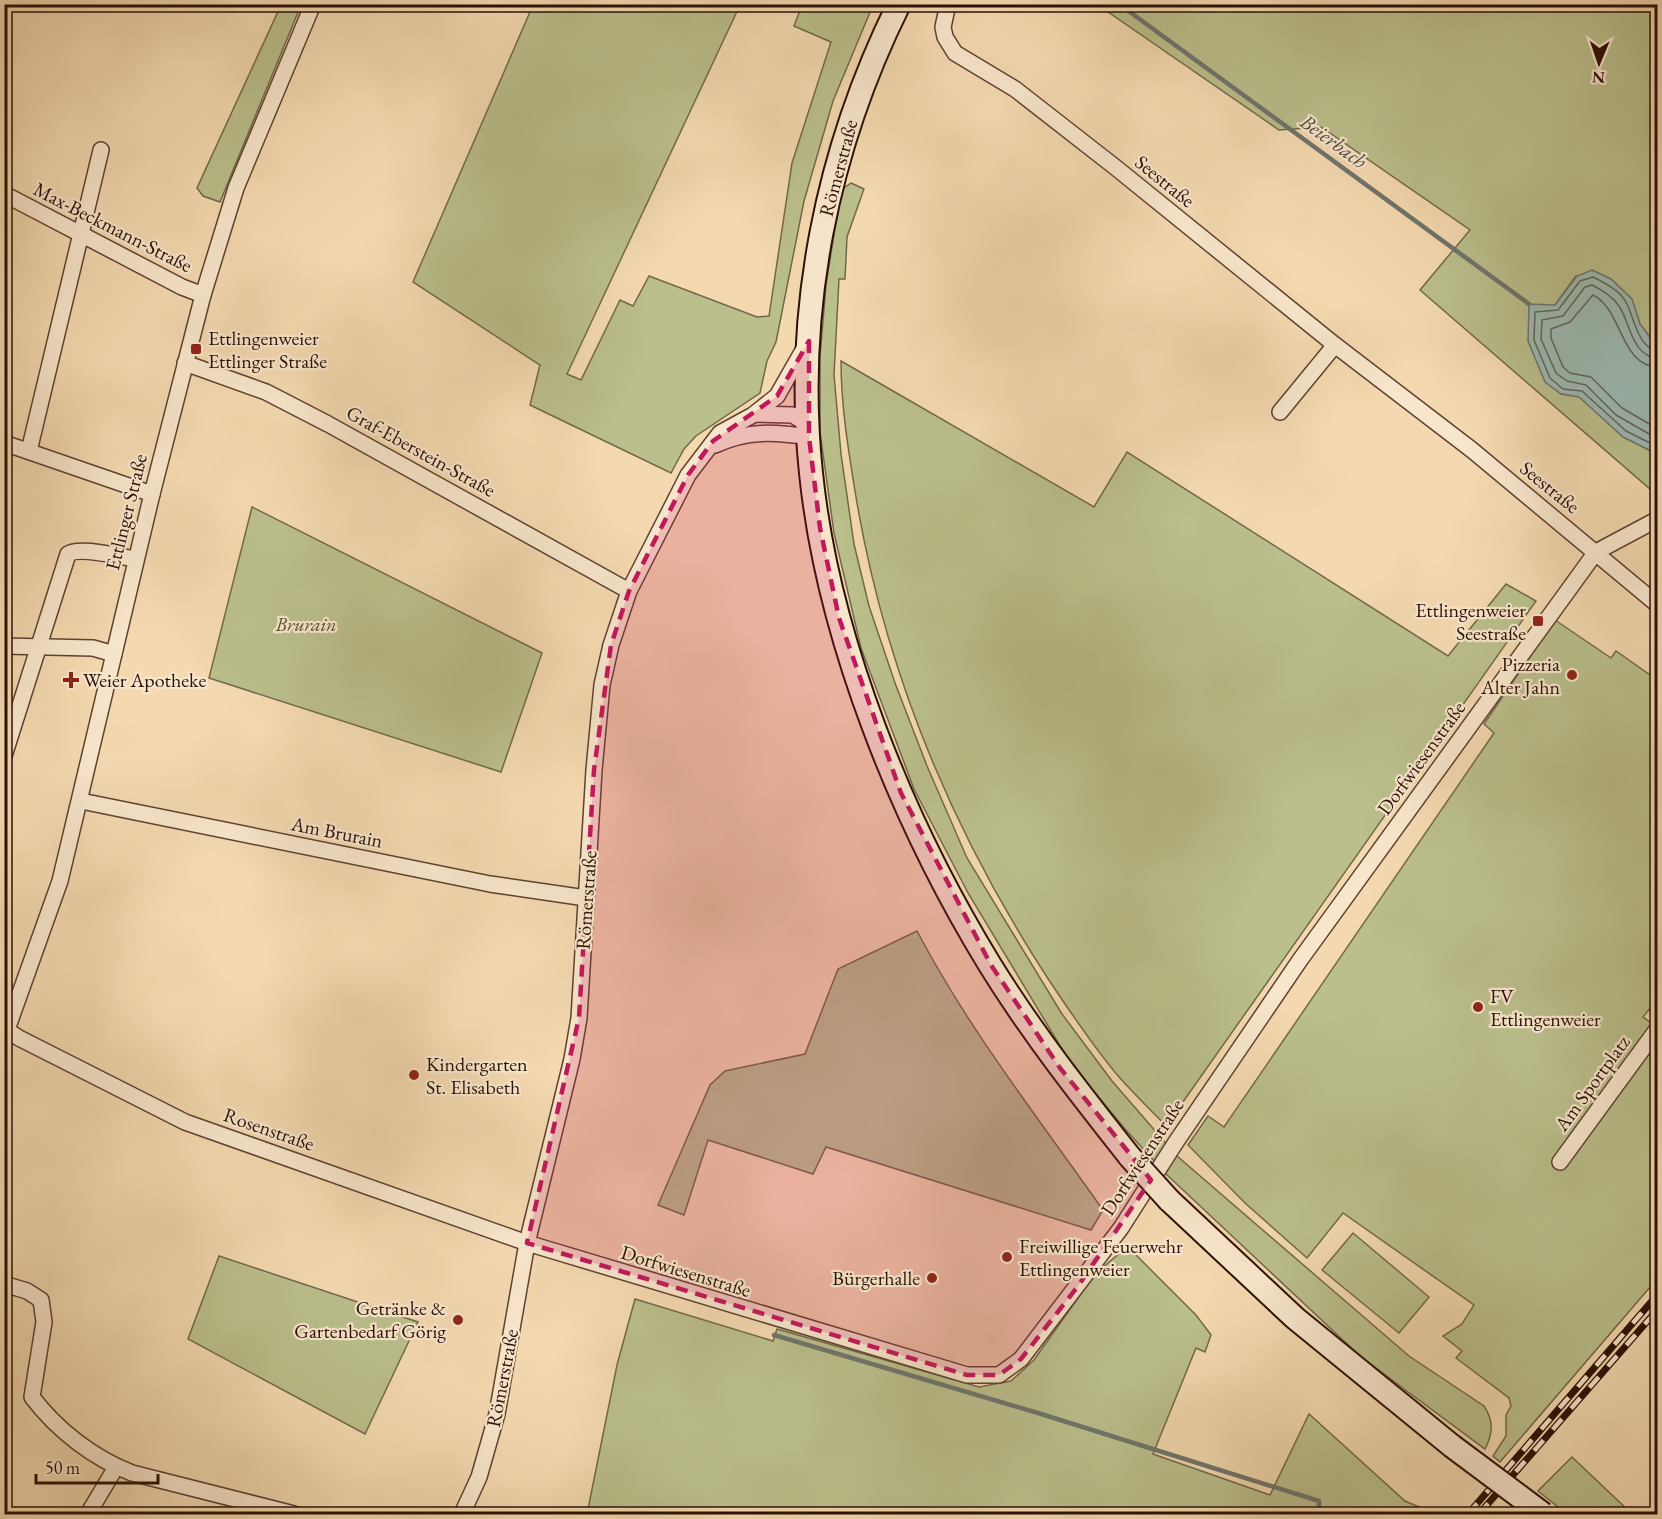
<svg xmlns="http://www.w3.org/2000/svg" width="1662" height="1519" viewBox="0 0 1662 1519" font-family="'EB Garamond',serif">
  <rect width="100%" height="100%" fill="#f4d9b0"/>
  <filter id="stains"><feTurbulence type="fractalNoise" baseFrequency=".00333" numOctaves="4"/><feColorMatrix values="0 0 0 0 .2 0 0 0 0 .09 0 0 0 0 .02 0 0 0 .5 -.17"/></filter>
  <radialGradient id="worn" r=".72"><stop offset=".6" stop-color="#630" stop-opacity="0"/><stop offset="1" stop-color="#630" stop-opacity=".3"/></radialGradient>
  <g fill="#babf8c" stroke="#726849" stroke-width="1.5">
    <polygon points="281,5 301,5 220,202 203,196 197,188"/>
    <polygon points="533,5 740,5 567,374 581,380 620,300 633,306 649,276 757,317 769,316 792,163 831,42 794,26 802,5 873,5 833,101 804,201 776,342 767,361 760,393 696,436 684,449 671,473 530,405 540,365 413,282"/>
    <polygon points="1098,5 1657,5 1657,347 1640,324 1631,298 1576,276 1555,305 1561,394 1579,396 1623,437 1657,454 1657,495 1420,290 1470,230 1321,127 1279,130"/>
    <path d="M851,183L864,189L847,237L845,279H839L834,375L841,454L854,544L869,606L895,683L927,766L967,858L1062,1014L1112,1081L1177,1156L1409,1356L1484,1406C1494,1421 1493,1433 1485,1449L1361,1357L1166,1174L1125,1129L1071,1064L968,893L914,789L861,648L834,533L820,432V357L826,285L841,190Z"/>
    <path d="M841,361L1094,507L1127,452L1448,656L1506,584L1536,601L1166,1126C1151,1110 1134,1094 1119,1077C1092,1045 1068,1009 1045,974C950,827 883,664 855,491C848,448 841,405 841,361Z"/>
    <polygon points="252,507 542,653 501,772 209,678"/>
    <polygon points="1555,620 1611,658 1616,651 1657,680 1658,998 1643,1017 1657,1027 1657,1279 1500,1462 1493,1456 1506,1436 1506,1415 1511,1406 1509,1398 1456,1358 1462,1351 1443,1336 1462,1324 1474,1305 1343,1213 1307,1258 1245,1203 1188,1145 1208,1116 1224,1127 1494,733 1484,724"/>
    <path d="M917,931C969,1030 1039,1119 1103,1210L1091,1230L826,1147L813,1174L708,1140L684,1215L658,1205L710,1085L725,1071L805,1054L838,969Z"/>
    <polygon points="1353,1233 1429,1297 1399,1333 1322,1270"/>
    <polygon points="1132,1251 1196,1315 1211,1335 1205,1352 1196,1348 1153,1454 1270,1495 1309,1414 1405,1501 1431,1512 1429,1514 587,1514 617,1365 635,1299 773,1341 777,1329 979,1387 1011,1381 1034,1360 1095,1274 1121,1252"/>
    <polygon points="219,1256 418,1322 365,1434 188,1339"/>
    <polygon points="1572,1457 1632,1514 1567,1514 1538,1491"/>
  </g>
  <polygon fill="#9cb9b1" stroke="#6f756d" stroke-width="1.5" points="1592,270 1611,279 1632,299 1640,324 1657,347 1657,454 1623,437 1579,397 1561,394 1545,382 1528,341 1529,304 1555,305 1577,276"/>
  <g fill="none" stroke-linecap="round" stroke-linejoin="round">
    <g stroke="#64645c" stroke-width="1.5">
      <path d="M1658,351C1638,348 1634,318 1627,304C1621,291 1605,283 1593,277L1580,281L1558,310L1535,312L1534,340L1550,378L1563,389L1582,391L1626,431L1658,447"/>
      <path d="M1658,358C1632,357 1630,322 1619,306C1613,297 1602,290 1592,285L1585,287L1563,316L1542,320L1541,339L1556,373L1567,381L1586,385L1616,415L1658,439"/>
      <path d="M1658,367C1620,366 1623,310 1593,295L1570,322L1551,329V338L1563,367L1570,373L1591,377L1622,408L1658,429"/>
    </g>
    <g stroke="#6f756d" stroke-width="4.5">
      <polyline points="1119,4 1529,304"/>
      <polyline points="774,1335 1038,1413 1319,1501 1319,1514"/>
    </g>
    <defs>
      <g id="street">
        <polyline points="948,4 943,27 945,37 955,53 1015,89 1115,167 1335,345 1472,450 1658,605"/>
        <polyline points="4,194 182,287 203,295"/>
        <polyline points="185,363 266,392 328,424 629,591"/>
        <polyline points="1280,412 1335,345"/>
        <polyline points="755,414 793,415 808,425"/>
        <polyline points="4,443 152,494"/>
        <path d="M715,445C747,430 775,432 809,437"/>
        <polyline points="29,451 101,150"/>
        <polyline points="4,646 93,648 114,654"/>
        <path d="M4,756L68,554C80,546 120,557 136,559"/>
        <polyline points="81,801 490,884 586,898"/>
        <polyline points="4,1028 19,1038 185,1122 527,1243 967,1375 999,1375 1021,1359 1121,1228 1176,1142 1300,960 1596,552 1658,519"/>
        <polyline points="4,1038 60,881 152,494 203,295 236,188 313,4"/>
        <polyline points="1560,1162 1658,1028"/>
        <path d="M4,1284L27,1291L41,1300L44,1322L32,1397C57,1430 93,1458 132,1473L294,1514"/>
        <polyline points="88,1514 116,1467"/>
        <polyline points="462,1514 479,1477 497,1414 527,1243 572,1059 579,1018 594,770 602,685 611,645 629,591 688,475 720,433 753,415 777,396 805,347"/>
      </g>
      <g id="secondary">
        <path d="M899,4C827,149 794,311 811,473C828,639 903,823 990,965C1032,1033 1081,1095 1130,1157"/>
        <polyline points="1169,1200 1295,1318 1452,1446"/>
      </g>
    </defs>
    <use href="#street" stroke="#5d4230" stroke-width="18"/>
    <use href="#secondary" stroke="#2b1006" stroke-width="26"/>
    <use href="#street" stroke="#f8e6cc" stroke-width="15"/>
    <use href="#secondary" stroke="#f8e6cc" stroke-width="22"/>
    <defs>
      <g id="rail">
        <polyline points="1468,1514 1658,1294"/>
        <polyline points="1479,1514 1658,1309"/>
      </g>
    </defs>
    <use href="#rail" stroke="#2b1006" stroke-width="7"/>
    <use href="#rail" stroke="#f8e6cc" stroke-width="4.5" stroke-dasharray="14" stroke-linecap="butt"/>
    <defs>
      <g id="secondary-bridge">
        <polyline points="1130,1157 1169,1200"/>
        <polyline points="1452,1446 1543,1514"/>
      </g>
    </defs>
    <use href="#secondary-bridge" stroke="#2b1006" stroke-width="26" stroke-linecap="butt"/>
    <use href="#secondary-bridge" stroke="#f8e6cc" stroke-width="22"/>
  </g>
  <path fill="#c2185b" fill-opacity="0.2" stroke="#c2185b" stroke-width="4.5" stroke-dasharray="12 8" stroke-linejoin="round" d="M809,341V437L820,528L839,618L901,793L991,965L1060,1068L1151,1180L1078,1286L1021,1359L999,1375H967L527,1243L579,1018L594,770L611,645L629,591L688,475L713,441L777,396Z"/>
  <g fill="#8f2418" stroke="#f8e6cc" stroke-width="2">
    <rect x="190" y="343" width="12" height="12" rx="3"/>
    <rect x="1532" y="615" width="12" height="12" rx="3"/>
    <circle cx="1572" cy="675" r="6"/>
    <path d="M68 671h6v6h6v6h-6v6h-6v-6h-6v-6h6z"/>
    <circle cx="1478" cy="1007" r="6"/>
    <circle cx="414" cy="1075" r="6"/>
    <circle cx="1007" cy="1257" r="6"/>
    <circle cx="932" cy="1278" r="6"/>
    <circle cx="458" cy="1320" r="6"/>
  </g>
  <g text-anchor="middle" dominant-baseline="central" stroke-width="4.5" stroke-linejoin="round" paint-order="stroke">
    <g font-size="20" fill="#2b1006" stroke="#f8e6cc">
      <text transform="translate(838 168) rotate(-75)">Römerstraße</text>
      <text transform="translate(1165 181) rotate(39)">Seestraße</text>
      <text transform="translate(113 227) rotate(27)">Max-Beckmann-Straße</text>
      <text transform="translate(421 451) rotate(29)">Graf-Eberstein-Straße</text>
      <text transform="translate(1550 487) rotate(39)">Seestraße</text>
      <text transform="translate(126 512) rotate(-76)">Ettlinger Straße</text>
      <text transform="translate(1421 758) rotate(-54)">Dorfwiesenstraße</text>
      <text transform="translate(337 832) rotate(11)">Am Brurain</text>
      <text transform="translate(586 900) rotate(-86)">Römerstraße</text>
      <text transform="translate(1592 1083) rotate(-54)">Am Sportplatz</text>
      <text transform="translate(269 1129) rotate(19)">Rosenstraße</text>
      <text transform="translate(1142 1157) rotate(-57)">Dorfwiesenstraße</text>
      <text transform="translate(686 1271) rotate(17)">Dorfwiesenstraße</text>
      <text transform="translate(502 1378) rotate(-79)">Römerstraße</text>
    </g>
    <g font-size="20" fill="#2b1006" stroke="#f8e6cc" text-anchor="start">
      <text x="208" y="338">Ettlingenweier<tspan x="208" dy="23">Ettlinger Straße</tspan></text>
      <text x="1526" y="610" text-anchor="end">Ettlingenweier<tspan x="1526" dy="23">Seestraße</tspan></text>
      <text x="1560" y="664" text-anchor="end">Pizzeria<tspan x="1560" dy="23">Alter Jahn</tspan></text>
      <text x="83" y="680">Weier Apotheke</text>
      <text x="1490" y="996">FV<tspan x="1490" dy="23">Ettlingenweier</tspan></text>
      <text x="426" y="1064">Kindergarten<tspan x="426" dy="23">St. Elisabeth</tspan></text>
      <text x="1019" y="1246">Freiwillige Feuerwehr<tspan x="1019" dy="23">Ettlingenweier</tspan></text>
      <text x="920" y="1278" text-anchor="end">Bürgerhalle</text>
      <text x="446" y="1308" text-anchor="end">Getränke &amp;<tspan x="446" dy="23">Gartenbedarf Görig</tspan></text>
    </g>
    <g font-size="20" font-style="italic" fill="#5d4d35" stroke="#f8e6cc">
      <text x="306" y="624">Brurain</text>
    </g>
    <g font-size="21" font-style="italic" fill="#534b42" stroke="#f8e6cc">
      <text transform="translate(1334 141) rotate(36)">Beierbach</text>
    </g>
  </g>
  <rect width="1662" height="1519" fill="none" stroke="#f4d9b0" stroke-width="24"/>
  <rect x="6" y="6" width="1650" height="1507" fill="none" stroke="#2b1006" stroke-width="3"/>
  <rect x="12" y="12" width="1638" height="1495" fill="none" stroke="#2b1006" stroke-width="1.5"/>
  <g transform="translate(1599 63) rotate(182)" stroke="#f8e6cc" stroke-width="4.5" paint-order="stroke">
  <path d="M0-4.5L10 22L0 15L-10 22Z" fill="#2b1006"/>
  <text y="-9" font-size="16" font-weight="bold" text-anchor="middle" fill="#2b1006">N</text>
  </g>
  <path d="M36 1474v9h122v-9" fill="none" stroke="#2b1006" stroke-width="3"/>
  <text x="45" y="1474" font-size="18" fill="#2b1006" stroke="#f8e6cc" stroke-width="4.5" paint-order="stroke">50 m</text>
  <rect width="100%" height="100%" filter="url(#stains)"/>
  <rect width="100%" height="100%" fill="url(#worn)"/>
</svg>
